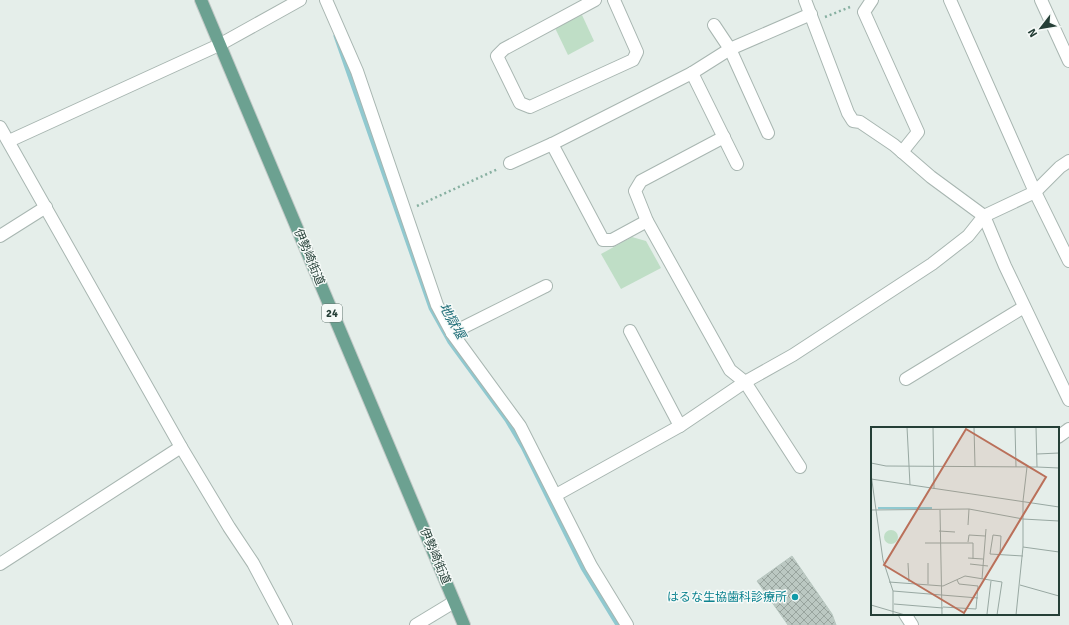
<svg xmlns="http://www.w3.org/2000/svg" width="1069" height="625" viewBox="0 0 1069 625" font-family="Signika,'Noto Sans JP',sans-serif">
  <defs>
    <pattern id="building-cross-hatch" width="8" height="8" patternUnits="userSpaceOnUse"><rect width="8" height="8" fill="#bbc8c2"/><path d="M0 0l8 8M0 8l8-8" fill="none" stroke="#98a49e"/></pattern>
  </defs>
  <rect width="100%" height="100%" fill="#e5eeea"/>
  <g fill="#bfdec6">
    <polygon points="582,15 594,41 568,55 555,28"/>
    <polygon points="632,237 646,241 661,268 621,289 601,254"/>
  </g>
  <g fill="none" stroke-linecap="round" stroke-linejoin="round">
    <polyline stroke="#90c9d0" stroke-width="5" points="336,36 431,308 450,342 507,420 523,447 583,568 618,625"/>
  </g>
  <polygon fill="url(#building-cross-hatch)" stroke="#b8c7c0" points="792,556 832,614 836,625 788,625 757,581"/>
  <g fill="none" stroke-linecap="round" stroke-linejoin="round">
    <defs>
      <g id="minor">
        <polyline points="326,0 357,71 437,305 452,333 520,426 591,566 627,625"/>
        <polyline points="595,0 504,49 497,56 520,103 530,107 633,60 637,52 614,0"/>
        <polyline points="805,0 848,113 853,121 860,122 894,145 931,177 984,216 1005,266 1069,400"/>
        <polyline points="872,0 864,12 918,132 902,152"/>
        <polyline points="950,0 1035,192 1069,261"/>
        <polyline points="1041,0 1069,61"/>
        <polyline points="714,25 730,49 768,133"/>
        <polyline points="692,73 737,164"/>
        <polyline points="0,127 181,447 229,527 253,563 286,625"/>
        <polyline points="724,137 641,181 635,191 647,221 730,370 745,382 800,467"/>
        <polyline points="9,141 219,45 300,0"/>
        <polyline points="552,144 603,240 612,240 647,221"/>
        <polyline points="510,163 552,144 692,73 730,49 811,14"/>
        <polyline points="0,236 46,207"/>
        <polyline points="630,331 680,426"/>
        <polyline points="452,333 546,286"/>
        <polyline points="906,379 1024,307"/>
        <polyline points="1058,437 1069,429"/>
        <polyline points="556,495 680,426 745,382 793,355 932,264 968,236 984,216 1035,192 1060,167 1069,161"/>
        <polyline points="0,564 181,447"/>
        <polyline points="905,614 912,625"/>
        <polyline points="416,625 454,602"/>
      </g>
      <polyline id="major" points="201,0 464,625"/>
    </defs>
    <use href="#minor" stroke="#a8b6b1" stroke-width="14"/>
    <use href="#major" stroke="#c2c9c7" stroke-width="14"/>
    <g stroke="#87b0a1" stroke-width="2.5" stroke-dasharray="2 3" stroke-linecap="butt">
      <polyline points="825,17 850,7"/>
      <polyline points="417,206 498,169"/>
    </g>
    <use href="#minor" stroke="#fff" stroke-width="12"/>
    <use href="#major" stroke="#6ca191" stroke-width="12"/>
  </g>
  <circle fill="#0f9aa8" stroke="#f6faf8" stroke-width="1.5" cx="795" cy="597" r="4"/>
  <g text-anchor="middle" dominant-baseline="central" stroke-width="3" stroke-linejoin="round" paint-order="stroke">
    <rect fill="#f6faf8" stroke="#647771" stroke-width="1" x="322" y="304" width="20" height="18" rx="3"/>
    <g font-size="11" font-weight="bold" fill="#253f37">
      <text x="332" y="313">24</text>
    </g>
    <g font-size="12" fill="#253f37" stroke="#f6faf8">
      <text transform="translate(309 257) rotate(67)">伊勢崎街道</text>
      <text transform="translate(435 556) rotate(67)">伊勢崎街道</text>
    </g>
    <g font-size="12" fill="#0d838f" stroke="#f6faf8" text-anchor="end">
      <text x="787" y="597">はるな生協歯科診療所</text>
    </g>
    <g font-size="13" font-style="italic" fill="#216f79" stroke="#f6faf8">
      <text transform="translate(452 321) rotate(61)">地獄堰</text>
    </g>
  </g>
  <g transform="translate(871 427)">
    <rect width="188" height="188" fill="#e5eeea"/>
    <path d="M13 110a7 7 0 1 1 14 0a7 7 0 1 1-14 0Z" fill="#bfdec6"/>
    <path fill="none" stroke="#90c9d0" stroke-width="2" d="M7,81H61"/>
    <path fill="none" stroke="#98a8a2" stroke-width="1" d="M36,0L39,58M62,0L63,62M103,0L104,39M144,0L145,40M166,27L188,26M0,36L15,39L166,40L165,0M166,40L188,41M0,47L12,133L22,164V188M0,52L188,80M0,83L98,82L152,92L188,94M69,83L71,188M97,98L98,82M68,104L84,105M97,115L98,108L114,109M54,116H102V132M152,120L188,125M129,127L130,109L122,108L119,127L152,129M97,131L112,132M37,136L38,155M57,136V157M99,137L117,139M111,152L115,102M18,155L72,159L94,149L131,155L126,188M149,158L188,169M22,164L107,171M23,177L72,181M0,178L34,188M72,180L105,182L107,159L88,157L86,153M116,187L120,154M145,188L152,120V74L156,40"/>
    <path fill="#ba705a" fill-opacity="0.15" stroke="#ba705a" stroke-width="2" d="M95,2L175,50L93,186L13,138Z"/>
    <rect width="188" height="188" fill="none" stroke="#253f37" stroke-width="2"/>
  </g>
  <g transform="translate(1041 28) rotate(239)" stroke="#f6faf8" stroke-width="3" paint-order="stroke">
  <path d="M0-3L7 15L0 10L-7 15Z" fill="#253f37"/>
  <text y="-6" font-size="11" font-weight="bold" text-anchor="middle" fill="#253f37">N</text>
  </g>
</svg>
